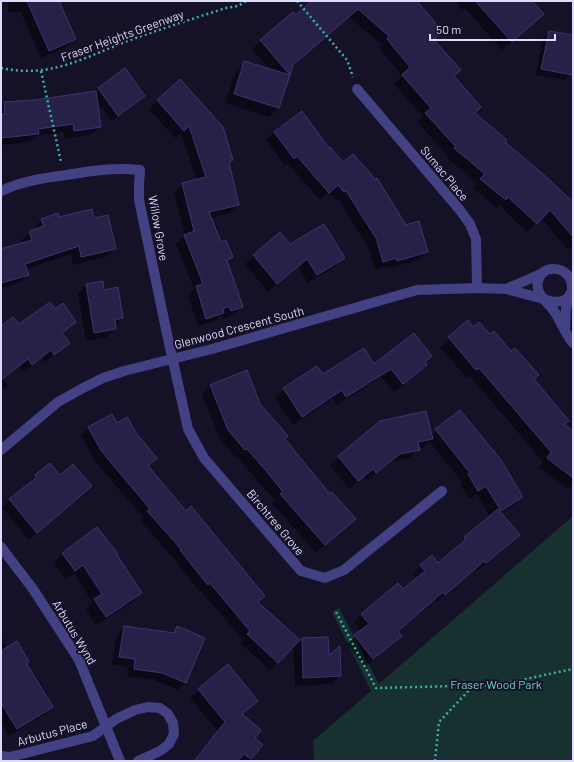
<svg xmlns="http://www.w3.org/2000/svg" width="574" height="762" viewBox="0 0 574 762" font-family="Barlow,sans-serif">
  <rect width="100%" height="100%" fill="#151228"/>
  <polygon fill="#163130" points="573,516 573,761 314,761 313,741 371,691 332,612 339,608 379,684"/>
  <g fill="#0007">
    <polygon points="8,1 59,1 59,4 74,39 67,47 41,58 21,12 8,12"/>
    <polygon points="313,1 416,1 433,40 474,113 503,143 570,201 573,199 573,246 568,250 541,218 527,232 499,205 497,208 473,188 477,183 446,157 448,156 417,122 423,117 394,84 402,76 379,48 382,45 349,17 291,66 278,108 269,117 225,103 236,71 245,62 270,70 252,49 293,13 295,16"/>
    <polygon points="456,1 531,1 543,14 502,50 465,8 462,10"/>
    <polygon points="549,32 573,36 573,63 571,74 565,80 536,75 543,38"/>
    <polygon points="124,70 144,96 138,101 112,121 96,99 100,127 91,135 65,139 64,132 35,136 29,142 1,145 1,103 36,101 95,92"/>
    <polygon points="180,81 232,160 228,164 238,205 230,213 210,218 220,243 232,257 227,262 242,307 233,315 223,319 221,315 215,321 198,326 188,295 194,289 176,244 185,236 174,192 183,184 197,181 181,133 175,138 149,109"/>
    <polygon points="274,132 329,149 406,226 427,252 419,260 389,268 388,266 375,270 368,247 338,198 336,200 329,192 320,200 288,164 285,166 266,140"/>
    <polygon points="58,218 94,220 115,249 106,257 73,265 71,254 26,269 27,275 19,283 1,288 1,250 23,244 22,240 30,232 35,231 34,228 42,219"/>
    <polygon points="280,233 290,245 344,258 335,266 308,283 298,267 268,292 245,264"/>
    <polygon points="87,284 122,318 115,326 115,329 106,338 86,341 78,293"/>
    <polygon points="55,310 75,322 62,334 68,343 60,351 45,362 42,358 24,372 19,366 3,379 8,385 1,392 1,328 19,326"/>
    <polygon points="467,322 473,328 489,336 511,353 533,379 563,425 573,433 573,484 568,489 539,467 543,462 470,376 467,378 440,347"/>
    <polygon points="424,362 426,364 417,373 394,392 381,377 337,405 333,398 293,425 275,398 284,389 317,367 322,376 374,366"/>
    <polygon points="211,385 259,404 283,439 330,496 354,519 316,553 272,503 275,501 237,457 236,458 220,439 202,394"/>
    <polygon points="459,411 522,497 513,506 500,513 510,543 477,571 476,569 436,602 434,600 397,631 401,636 393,644 365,667 347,644 361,631 354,622 362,614 403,591 417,579 413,574 432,557 438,564 458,547 457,546 465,538 490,517 477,494 469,499 460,484 462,482 429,441 423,448 418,448 410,458 390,462 367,481 363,477 349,489 330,465 339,457 431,435"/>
    <polygon points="116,424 135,434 156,458 147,467 186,512 264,596 257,603 300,641 302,639 328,657 340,675 332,684 295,686 293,646 270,670 240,643 243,640 201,591 200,592 173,558 140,520 143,517 94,460 81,435 89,428"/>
    <polygon points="50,464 60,476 83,493 29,540 2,507"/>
    <polygon points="97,528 141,593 132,602 96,625 86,609 92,602 74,573 66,579 54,563 62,554"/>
    <polygon points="124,627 171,634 177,627 204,638 185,683 178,690 154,680 127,676 128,667 112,664 117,635"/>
    <polygon points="1,635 6,649 26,663 52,707 45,714 9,736 1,722"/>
    <polygon points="227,666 256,701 241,715 253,738 261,745 248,761 193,761 218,731 190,698"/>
  </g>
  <g fill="#272047" stroke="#3f3371">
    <polygon points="27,1 59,1 76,39 49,51"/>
    <polygon points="312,1 417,1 443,32 434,40 461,70 454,76 481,107 475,113 507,140 505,142 543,174 573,202 573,237 550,210 537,224 508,197 506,200 480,179 485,174 454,148 456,147 425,113 431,108 402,75 410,67 387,39 389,36 358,9 293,65 290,75 260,40 293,12 295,15"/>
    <polygon points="475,1 532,1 544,14 512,42"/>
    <polygon points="549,31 573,35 573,68 572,75 541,69"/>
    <polygon points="244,61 290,75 279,108 234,94"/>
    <polygon points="125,68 145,96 118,116 98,88"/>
    <polygon points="180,79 223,127 233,160 229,162 239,205 209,212 221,242 226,240 233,257 227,260 243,307 231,311 228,306 223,309 224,313 206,319 196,286 203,284 184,235 194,231 182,183 206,177 189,126 184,131 157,100"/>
    <polygon points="96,91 101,127 74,131 73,124 38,129 39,134 1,138 1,114 5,114 4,102 35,100"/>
    <polygon points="302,111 329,148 330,147 343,162 353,154 376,180 377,178 406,225 419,221 428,252 397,261 396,258 383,262 376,238 346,191 344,192 338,185 329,193 297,156 294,159 274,132"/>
    <polygon points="92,209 94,218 108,215 116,249 81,257 79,246 25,264 29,275 1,283 1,249 32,240 29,231 44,226 41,219 58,213 59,217"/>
    <polygon points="324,224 345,258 317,275 307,259 277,284 253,255 280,232 290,244"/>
    <polygon points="103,281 104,290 118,287 123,318 115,320 116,329 94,333 86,284"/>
    <polygon points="50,302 55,309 63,303 76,322 62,333 70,343 54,355 51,350 32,365 28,359 1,380 1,326 13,317 19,324"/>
    <polygon points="468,320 473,327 479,322 490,334 494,331 511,351 515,348 539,375 534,379 569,421 564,424 573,431 573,478 547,458 551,452 479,368 476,370 448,337"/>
    <polygon points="414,333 432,356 425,362 427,365 403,384 391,369 346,397 342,390 302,417 283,388 317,366 323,374 364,348 374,364"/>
    <polygon points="247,370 260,404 288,436 285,439 330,494 332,492 356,519 325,545 280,494 283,492 267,472 247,449 245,450 228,430 210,385"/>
    <polygon points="460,410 501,460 523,497 501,511 486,486 478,491 468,474 470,473 435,429"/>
    <polygon points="426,411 433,439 418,442 420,450 400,454 376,473 373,469 358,481 338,456 380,421"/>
    <polygon points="112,414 117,423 127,417 136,433 157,458 148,466 186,511 191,506 265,596 258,602 300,640 278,663 247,634 250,631 210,583 208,585 180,550 181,549 147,511 150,509 102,452 88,427"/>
    <polygon points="50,463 60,475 73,464 92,486 37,533 9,499 37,477 35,475"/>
    <polygon points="498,509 520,535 486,563 484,561 445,595 443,592 398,631 402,636 373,659 354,635 369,624 361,614 398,583 403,589 425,571 420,565 432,555 438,563 466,539 464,537"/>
    <polygon points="97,527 118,554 117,555 142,593 106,617 94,599 102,594 83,565 75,571 62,553"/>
    <polygon points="124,626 174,633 177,626 205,638 186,683 162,673 134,669 135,659 119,657"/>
    <polygon points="328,637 329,655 340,646 341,676 303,678 302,638"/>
    <polygon points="17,641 29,662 26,663 53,707 17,729 1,703 1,651"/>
    <polygon points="228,664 258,701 242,714 261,730 255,738 263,745 251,759 244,754 238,761 194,761 225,722 198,689"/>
  </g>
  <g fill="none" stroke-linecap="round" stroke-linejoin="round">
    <g stroke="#3ab2a9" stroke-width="2.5" stroke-dasharray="2 3" stroke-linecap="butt">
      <polyline points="297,1 347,60 353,77"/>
      <path d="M1,68C53,79 86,56 133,39C164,28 195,18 226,8L238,6L246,1"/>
      <polyline points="41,71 61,162"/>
      <polyline points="336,612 376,688 497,685 573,669"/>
      <polyline points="435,761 439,722 473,686"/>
    </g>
    <g stroke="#424183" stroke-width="10">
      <polyline points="357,89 459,209 470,224 476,239 477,288"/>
      <path d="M1,191C22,181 44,178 66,175C91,171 115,167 140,170L139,185V200L167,334L188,429L204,458L301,571L325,578L344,570L442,491"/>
      <polyline points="506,289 543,273"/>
      <polyline points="565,330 566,308 570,294"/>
      <path d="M1,450L58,402L83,388L103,378L124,371L212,349L417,290L477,288L506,289L544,299C555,304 569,303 572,290C574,262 533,262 538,289C540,298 549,304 554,311C561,321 565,334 573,343"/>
      <polyline points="1,547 33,589 79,660 120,761"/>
      <polyline points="1,756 10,757 93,736 116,719 135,710 148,707 160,708 168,714 173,723 174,734 169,744 160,751 138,761"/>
    </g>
  </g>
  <g text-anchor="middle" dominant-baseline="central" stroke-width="4" stroke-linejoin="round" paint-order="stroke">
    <g font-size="12" fill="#dfdbfc" stroke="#151228">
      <text transform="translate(122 35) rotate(-20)">Fraser Heights Greenway</text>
      <text transform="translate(445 173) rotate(50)">Sumac Place</text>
      <text transform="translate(159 228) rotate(80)">Willow Grove</text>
      <text transform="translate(239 327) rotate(-15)">Glenwood Crescent South</text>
      <text transform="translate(276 522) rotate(50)">Birchtree Grove</text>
      <text transform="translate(75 632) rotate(59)">Arbutus Wynd</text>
      <text transform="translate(52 732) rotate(-15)">Arbutus Place</text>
    </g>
    <g font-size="12" fill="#6cd8bb" stroke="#151228">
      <text x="496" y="684">Fraser Wood Park</text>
    </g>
  </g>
  <rect width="574" height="762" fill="none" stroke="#dfdbfc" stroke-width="4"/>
  <path d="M430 34v6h125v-6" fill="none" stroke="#dfdbfc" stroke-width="2"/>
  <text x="436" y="34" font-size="12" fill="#dfdbfc" stroke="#151228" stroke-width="3" paint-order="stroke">50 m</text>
</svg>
